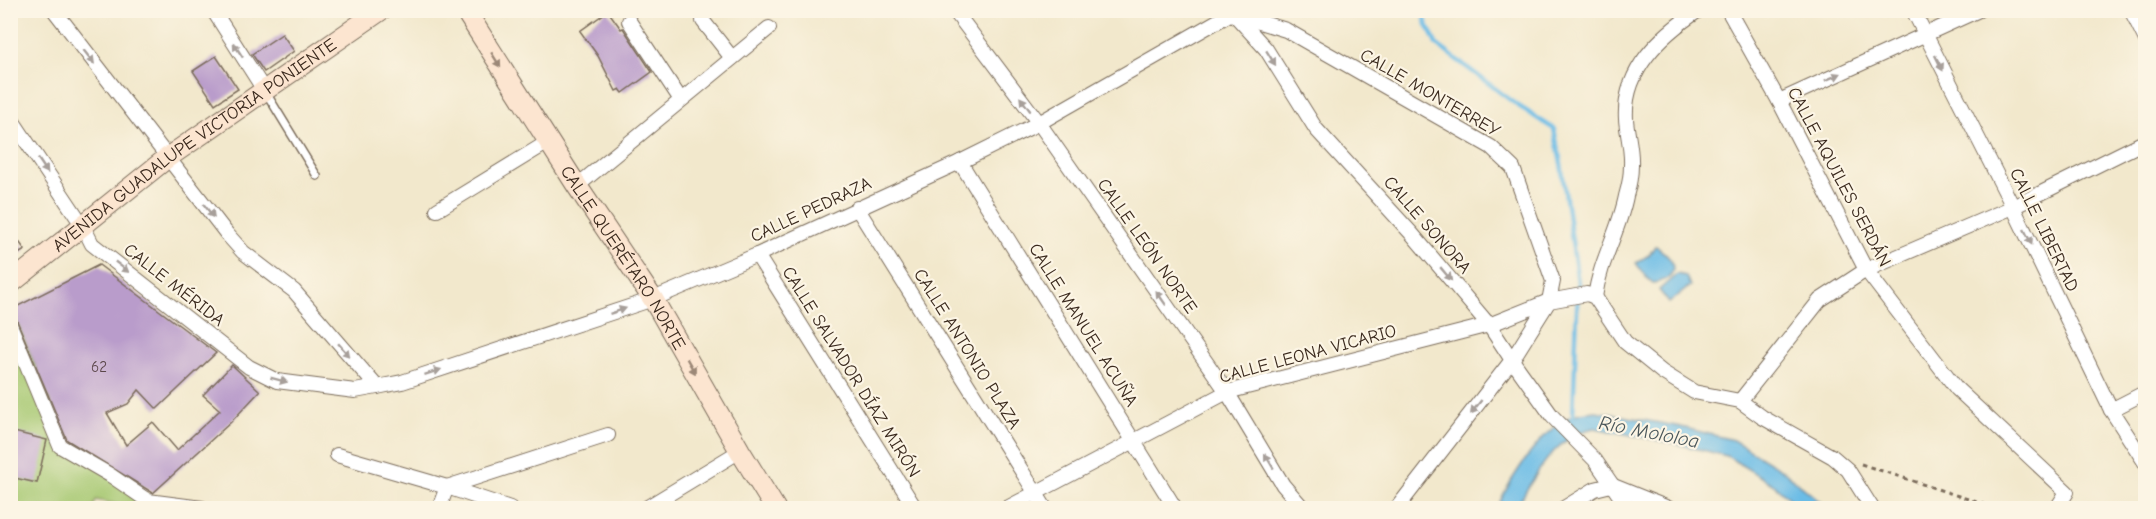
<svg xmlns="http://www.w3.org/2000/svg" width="2156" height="519" viewBox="0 0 2156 519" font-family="'Comic Neue',sans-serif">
  <rect width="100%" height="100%" fill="#fcf5e5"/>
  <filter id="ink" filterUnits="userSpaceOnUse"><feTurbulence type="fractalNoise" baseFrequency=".0167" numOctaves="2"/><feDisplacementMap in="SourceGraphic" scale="12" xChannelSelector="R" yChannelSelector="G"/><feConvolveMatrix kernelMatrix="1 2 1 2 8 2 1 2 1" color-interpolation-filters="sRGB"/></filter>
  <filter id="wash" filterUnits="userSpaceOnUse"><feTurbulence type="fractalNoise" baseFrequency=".008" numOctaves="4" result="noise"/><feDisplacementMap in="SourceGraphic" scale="24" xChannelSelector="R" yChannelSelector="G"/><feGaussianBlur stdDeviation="1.35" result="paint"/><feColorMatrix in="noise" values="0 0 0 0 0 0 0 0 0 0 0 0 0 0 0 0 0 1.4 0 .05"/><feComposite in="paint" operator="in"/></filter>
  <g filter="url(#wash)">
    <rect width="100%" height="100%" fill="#f2e8cc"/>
    <polygon fill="#a5c770" stroke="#707847" stroke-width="1.5" points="10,304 66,442 140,483 135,508 96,500 93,508 11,508"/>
    <g fill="#6bbce6" stroke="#537382" stroke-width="1.5">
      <path d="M1655,246L1658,247C1662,252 1668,255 1671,261C1678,274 1664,282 1653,283L1646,277L1636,263L1649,255Z"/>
      <polygon points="1677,274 1686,276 1690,286 1669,303 1659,290"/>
      <path d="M1596,411L1681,427L1733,440L1784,471L1827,508H1801L1774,485L1727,456L1677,444L1595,428C1555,435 1535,476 1516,508H1497C1510,479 1545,423 1577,414C1583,412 1590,412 1596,411Z"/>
    </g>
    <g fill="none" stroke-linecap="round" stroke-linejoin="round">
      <polyline stroke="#6bbce6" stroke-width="4.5" points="1426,10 1425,20 1436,44 1517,105 1554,129 1561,163 1578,283 1573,416 1575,419"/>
    </g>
    <g id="blocks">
      <g fill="#b99ccb">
        <polygon points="608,11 621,29 623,28 652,72 623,93 620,89 616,91 598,56 580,31"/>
        <polygon points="282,34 294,51 264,72 252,54"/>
        <polygon points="216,56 238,89 215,104 193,71"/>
        <polygon points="10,229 25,250 10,259"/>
        <polygon points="99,265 216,353 157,409 139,390 128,404 107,413 126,445 153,422 177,450 220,410 203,395 232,365 260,391 231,422 153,493 67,440 12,309"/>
        <polygon points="10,431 47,440 37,483 10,477"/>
      </g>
    </g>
  </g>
  <g filter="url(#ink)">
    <use href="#blocks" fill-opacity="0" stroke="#7b6c5b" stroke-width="1.5"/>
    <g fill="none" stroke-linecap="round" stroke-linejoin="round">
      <defs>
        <polyline id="lane" points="265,91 317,176"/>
        <g id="street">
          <polyline points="54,10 227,234 243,252 294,291 377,387"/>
          <polyline points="213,10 264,90"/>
          <polyline points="954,10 1039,123 1227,392 1283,485 1303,508"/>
          <polyline points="1728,10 1779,101 1866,270 1957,389 2067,492 2057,508"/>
          <polyline points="1913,10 2013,207 2111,410 2146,464"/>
          <polyline points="2131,10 2146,40"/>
          <polyline points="1233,14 1286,30 1491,147 1513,168 1553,281 1549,301 1512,360 1397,508"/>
          <polyline points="1235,15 1266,49 1316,129 1412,234 1489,325 1512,360 1552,416 1595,460 1628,508"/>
          <polyline points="629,21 681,100"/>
          <polyline points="703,21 732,58"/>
          <polyline points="1779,101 1979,10"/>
          <polyline points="10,117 83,226 92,244 249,367 277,381 355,391 377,387 402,382 653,299 757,255 960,162 1039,123 1237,10"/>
          <polyline points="960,162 1175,508"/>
          <polyline points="577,186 769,28"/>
          <polyline points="857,208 1045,508"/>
          <polyline points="437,210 548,142"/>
          <polyline points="757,255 915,508"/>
          <path d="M1595,297C1600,260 1619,232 1626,196C1629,186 1631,175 1631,165C1632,149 1627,134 1626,119C1623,70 1661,35 1699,10"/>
          <polyline points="10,325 60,446 110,475 148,501 202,508"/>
          <polyline points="1740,401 1820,300 1866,270 2013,207 2146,141"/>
          <polyline points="2111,410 2146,392"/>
          <polyline points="337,455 447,487 510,508"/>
          <polyline points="439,508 447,487 608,435"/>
          <polyline points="646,508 740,451"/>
          <polyline points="1007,508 1227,392 1489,325 1549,301 1587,294 1595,297 1625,342 1662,372 1694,392 1740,401 1762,417 1833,457 1848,470 1872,508"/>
          <polyline points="1564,508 1595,489 1611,485 1668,508"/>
        </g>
        <g id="secondary">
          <path id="s1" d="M465,10L577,186L653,299L740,451L775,508"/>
          <path id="s2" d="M10,284L167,158L381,10"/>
        </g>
      </defs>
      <use href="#lane" stroke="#7b6c5b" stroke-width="10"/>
      <use href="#street" stroke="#7b6c5b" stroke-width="16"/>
      <use href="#secondary" stroke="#7b6c5b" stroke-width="22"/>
      <polyline stroke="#7b6c5b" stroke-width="3" stroke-dasharray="4.5 4.5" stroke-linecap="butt" points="1861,464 1983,504"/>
      <use href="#lane" stroke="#fff" stroke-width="7"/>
      <use href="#street" stroke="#fff" stroke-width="14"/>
      <use href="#secondary" stroke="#fce5d0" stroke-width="20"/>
    </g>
    <defs><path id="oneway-solid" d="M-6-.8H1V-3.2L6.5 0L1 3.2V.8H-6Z" transform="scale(1.5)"/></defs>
    <g fill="#a79f9a">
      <use href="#oneway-solid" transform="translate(238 50) rotate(-123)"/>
      <use href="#oneway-solid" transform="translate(89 57) rotate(52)"/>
      <use href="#oneway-solid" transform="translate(1271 58) rotate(58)"/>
      <use href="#oneway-solid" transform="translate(1939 63) rotate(63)"/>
      <use href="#oneway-solid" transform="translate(1833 77) rotate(-24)"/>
      <use href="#oneway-solid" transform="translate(1025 104) rotate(-127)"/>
      <use href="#oneway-solid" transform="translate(43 166) rotate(56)"/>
      <use href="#oneway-solid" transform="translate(209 211) rotate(52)"/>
      <use href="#oneway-solid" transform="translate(2028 237) rotate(64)"/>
      <use href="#oneway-solid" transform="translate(122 267) rotate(38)"/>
      <use href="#oneway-solid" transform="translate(1446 274) rotate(50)"/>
      <use href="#oneway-solid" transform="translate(1161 298) rotate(-125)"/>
      <use href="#oneway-solid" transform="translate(618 311) rotate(-19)"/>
      <use href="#oneway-solid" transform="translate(344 350) rotate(49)"/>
      <use href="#oneway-solid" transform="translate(433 372) rotate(-18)"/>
      <use href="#oneway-solid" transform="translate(279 380) rotate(15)"/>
      <use href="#oneway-solid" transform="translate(1476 407) rotate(128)"/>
      <use href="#oneway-solid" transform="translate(1269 461) rotate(-121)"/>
    </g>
    <g fill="#9c8877">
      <use href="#oneway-solid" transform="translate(496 60) rotate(58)"/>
      <use href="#oneway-solid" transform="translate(691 366) rotate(60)"/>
    </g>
  </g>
  <g text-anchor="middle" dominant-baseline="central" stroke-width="4.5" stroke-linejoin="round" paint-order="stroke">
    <g font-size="15" fill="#5a4649">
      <text x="99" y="367">62</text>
    </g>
    <g font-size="18" fill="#3b2a1e" stroke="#fcf5e5">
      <text transform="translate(1430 93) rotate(30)">CALLE MONTERREY</text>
      <text stroke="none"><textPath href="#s2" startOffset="231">AVENIDA GUADALUPE VICTORIA PONIENTE</textPath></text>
      <text transform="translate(1839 177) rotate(62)">CALLE AQUILES SERDÁN</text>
      <text transform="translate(811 210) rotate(-25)">CALLE PEDRAZA</text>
      <text transform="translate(1427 225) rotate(49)">CALLE SONORA</text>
      <text transform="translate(2044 230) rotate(64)">CALLE LIBERTAD</text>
      <text transform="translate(1147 246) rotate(55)">CALLE LEÓN NORTE</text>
      <text stroke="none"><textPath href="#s1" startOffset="294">CALLE QUERÉTARO NORTE</textPath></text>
      <text transform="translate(174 285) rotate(38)">CALLE MÉRIDA</text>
      <text transform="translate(1083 325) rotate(58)">CALLE MANUEL ACUÑA</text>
      <text transform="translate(967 349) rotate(58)">CALLE ANTONIO PLAZA</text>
      <text transform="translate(1308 354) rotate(-15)">CALLE LEONA VICARIO</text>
      <text transform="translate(851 372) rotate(58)">CALLE SALVADOR DÍAZ MIRÓN</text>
    </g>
    <g font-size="20" font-style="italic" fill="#49565a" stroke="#fcf5e5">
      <text transform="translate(1649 432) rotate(11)">Río Mololoa</text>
    </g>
  </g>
  <rect width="2156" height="519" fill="none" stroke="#fcf5e5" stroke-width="36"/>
</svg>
